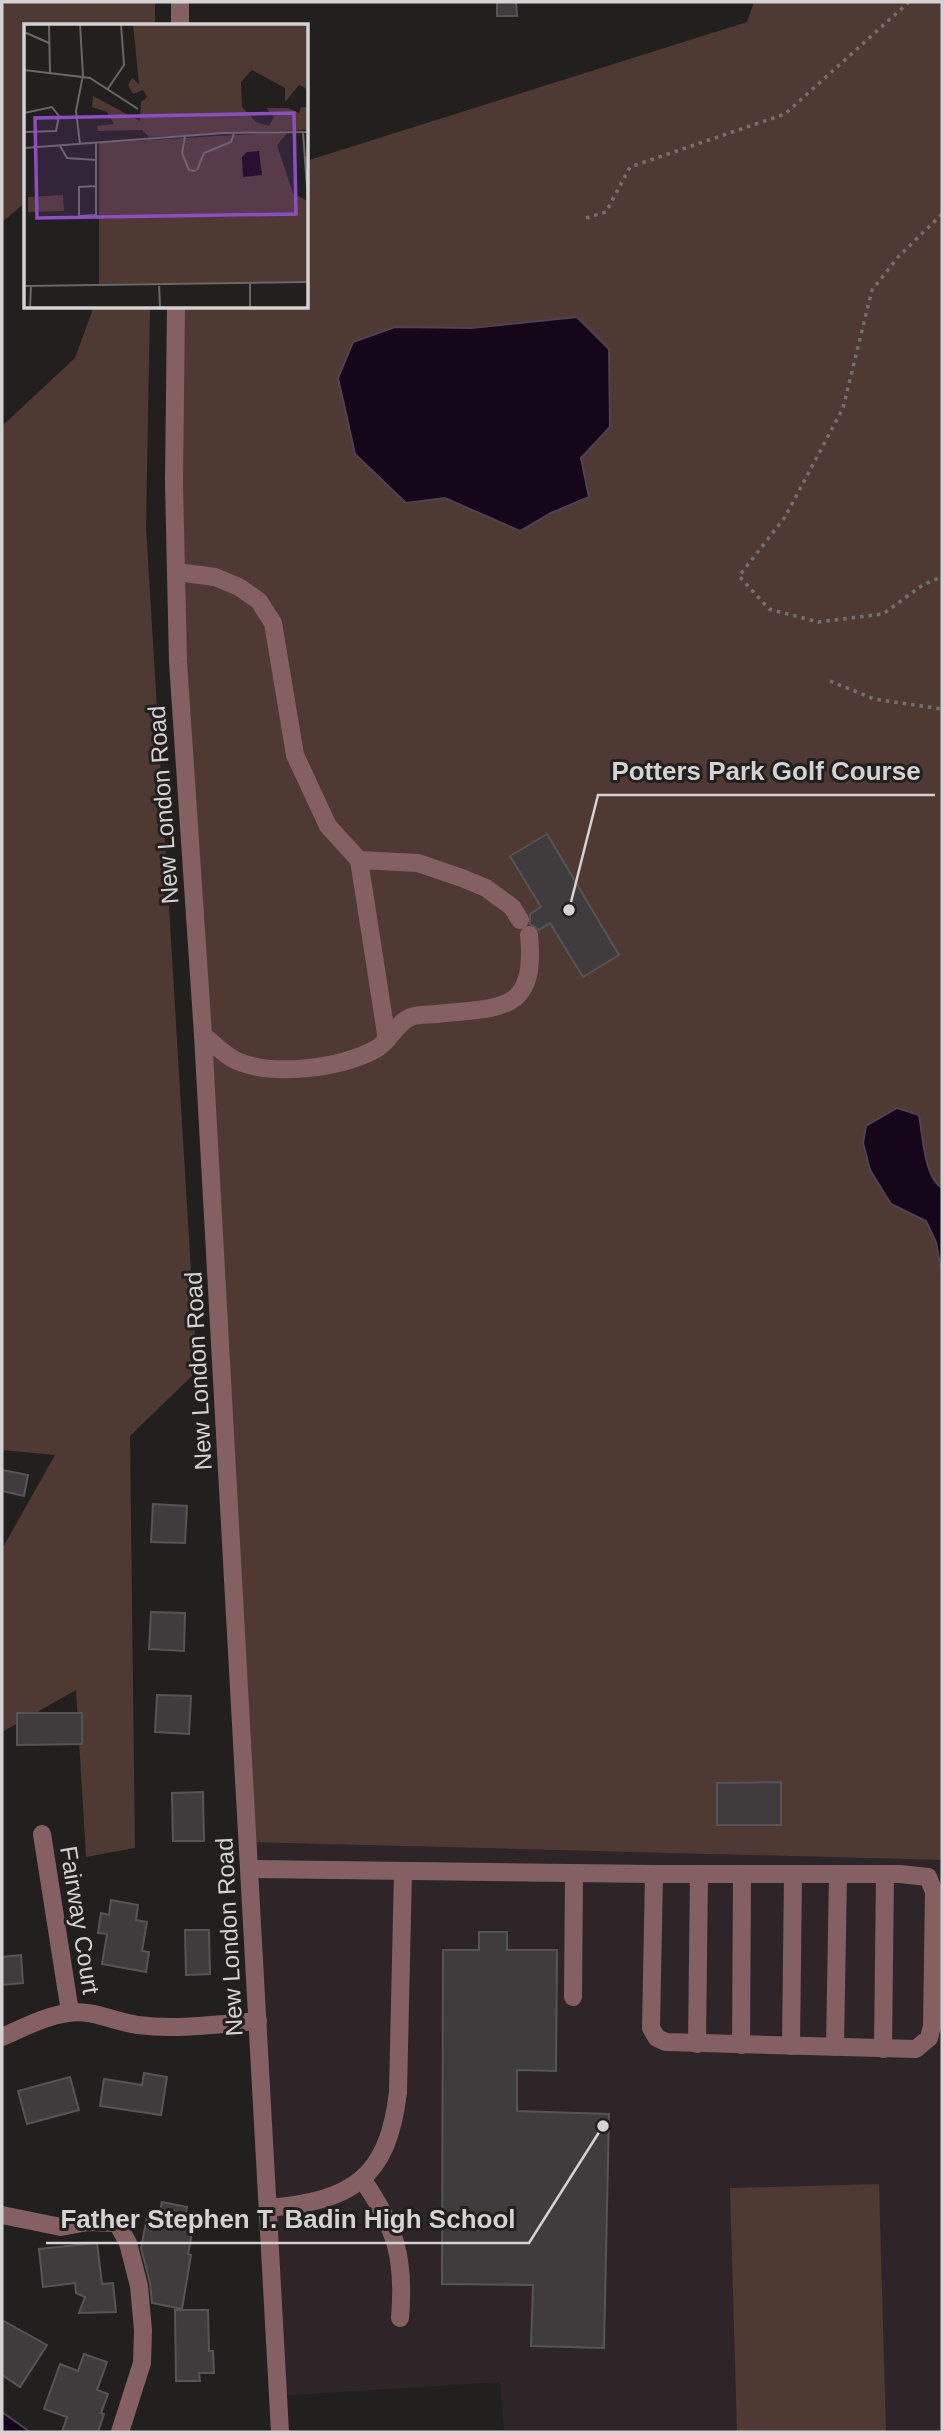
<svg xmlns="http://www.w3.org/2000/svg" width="944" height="2434" viewBox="0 0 944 2434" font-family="Helvetica,sans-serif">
  <rect width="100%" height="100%" fill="#221f1f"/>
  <polygon fill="#2e2528" points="249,1842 942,1860 942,2432 504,2432 500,2382 278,2396"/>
  <g fill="#4f3933">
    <polygon points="2,2 155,2 155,26 26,26 26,202 2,222"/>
    <polygon points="754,2 942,2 942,1860 249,1842 178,662 176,306 306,306 306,161 747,22"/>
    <polygon points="94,306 150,306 146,527 197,1371 130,1436 135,1848 86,1857 76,1690 2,1732 2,1549 55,1455 2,1450 2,426 75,358"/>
    <polygon points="879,2184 886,2432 737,2432 730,2188"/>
  </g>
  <g fill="#160619" stroke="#4f4351" stroke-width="2">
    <polygon points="577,317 609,349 610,427 581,458 589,497 551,513 520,531 445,498 406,503 355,454 338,378 353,342 395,327 471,328"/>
    <path d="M897,1108L919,1115C923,1135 924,1178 942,1188V1275L936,1242L926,1221L891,1204L870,1170L863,1143L866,1126Z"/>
    <polygon points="2,2412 30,2432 2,2432"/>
  </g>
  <g fill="#3f3c3e" stroke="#575456" stroke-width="2">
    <polygon points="497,2 516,2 517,16 497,16"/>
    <polygon points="547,834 619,955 583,977 550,923 539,930 530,924 530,914 541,907 510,856"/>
    <polygon points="2,1470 28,1475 24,1496 2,1491"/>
    <polygon points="153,1504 187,1506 185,1543 151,1542"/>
    <polygon points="151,1612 185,1613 184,1651 149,1649"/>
    <polygon points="157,1695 191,1696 189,1734 155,1732"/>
    <polygon points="17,1713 82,1713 82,1744 17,1745"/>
    <polygon points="781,1782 781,1825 717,1825 717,1783"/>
    <polygon points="203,1792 204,1841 173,1841 172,1793"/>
    <polygon points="111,1900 138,1905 136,1920 147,1922 142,1951 149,1952 146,1972 102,1964 107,1934 98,1933 101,1913 109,1915"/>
    <polygon points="185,1930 209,1930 210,1974 186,1975"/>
    <polygon points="479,1932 507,1932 507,1950 557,1950 556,2071 517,2070 517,2111 609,2114 604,2348 531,2346 533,2285 442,2284 443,1950 479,1950"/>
    <polygon points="21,1955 23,1983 2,1985 2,1957"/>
    <polygon points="144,2073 167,2077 161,2115 100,2106 104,2079 142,2085"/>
    <polygon points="70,2077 79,2110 27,2124 18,2091"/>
    <polygon points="162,2202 187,2207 184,2226 193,2228 188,2254 191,2255 182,2309 152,2303 150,2283 141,2248 148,2212 160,2211"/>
    <polygon points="97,2243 102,2284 113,2283 116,2312 79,2313 85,2297 76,2293 75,2283 43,2287 39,2249"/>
    <polygon points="175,2310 208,2310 209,2351 213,2351 214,2373 199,2373 200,2381 176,2381"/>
    <polygon points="2,2320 47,2345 20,2387 2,2375"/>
    <polygon points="84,2354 107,2362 97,2390 108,2394 101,2413 104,2414 98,2432 62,2432 67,2417 44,2409 60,2364 78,2371"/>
  </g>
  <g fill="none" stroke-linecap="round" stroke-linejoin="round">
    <g stroke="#737071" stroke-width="3.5" stroke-dasharray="3.5 5" stroke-linecap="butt">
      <polyline points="942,214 899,256 872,290 843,408 785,517 739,576 769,609 818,622 883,614 924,584 942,577"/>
      <polyline points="586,218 606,212 630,167 785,114 909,2"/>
      <polyline points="830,681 874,699 942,709"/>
    </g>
    <g stroke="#856062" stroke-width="18">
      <polyline points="180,26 180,2"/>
      <polyline points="176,306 174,483 178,662 203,1035 280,2432"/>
      <polyline points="177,572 215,577 239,587 259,601 273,623 295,755 328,826 359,860 418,863 462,878 486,888 512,907 520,920"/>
      <polyline points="359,860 387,1040"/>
      <path d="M203,1035C213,1043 225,1056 237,1061C274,1077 341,1068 376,1049C389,1042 397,1022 411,1017C418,1014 429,1015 437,1014C500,1007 537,1014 529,935"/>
      <polyline points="42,1834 70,2012"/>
      <polyline points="250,1869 654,1874 900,1874 928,1877 934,1892 932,2026 929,2038 916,2049 666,2042 657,2038 651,2028 654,1874"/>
      <polyline points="573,1997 574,1874"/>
      <path d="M2,2037C23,2028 45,2016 68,2013C91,2009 115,2022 138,2025C177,2030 218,2024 258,2021"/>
      <polyline points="697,2044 699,1874"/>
      <polyline points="741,2045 742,1874"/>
      <polyline points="791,2046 793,1874"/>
      <polyline points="835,2047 838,1874"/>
      <polyline points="883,2049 885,1874"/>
      <path d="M362,2179C396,2227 405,2259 400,2318"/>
      <path d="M268,2208C351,2201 388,2179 398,2092L403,1871"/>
      <polyline points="2,2215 61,2227 88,2222 117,2223 128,2243 139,2286 143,2330 142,2363 120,2432"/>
    </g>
  </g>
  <g text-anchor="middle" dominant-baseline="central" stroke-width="6" stroke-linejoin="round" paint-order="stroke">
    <g font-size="24" fill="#d4d2d3" stroke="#221f1f">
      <text transform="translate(163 805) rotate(-94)">New London Road</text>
      <text transform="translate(198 1371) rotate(-93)">New London Road</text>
      <text transform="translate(80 1920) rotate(81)">Fairway Court</text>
      <text transform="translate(229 1937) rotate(-93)">New London Road</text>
    </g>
  </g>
  <g transform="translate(24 24)">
    <rect width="284" height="284" fill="#221f1f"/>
    <path d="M109,0H283V65L275,61L261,78V64L228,46L217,58L218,83L232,98L245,102L250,93L242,84H264L275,89L277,83H283V106L125,113L118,106L74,107L73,102L90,100L83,88L68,83L69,72L116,97L117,78L123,73L119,66L109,70L104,61L108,54L115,60ZM264,108L253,121L269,169L283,177V258L75,260V119ZM39,171L40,187L4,188V173Z" fill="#4f3933"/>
    <path d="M235,127L238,151L219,153L218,133L223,128Z" fill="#160619"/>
    <path fill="none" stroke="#696767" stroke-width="2" d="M25,0L26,49M0,8L25,19M0,46L66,54L114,85M83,66L100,41L97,0M0,89L28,83L35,92L32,107L0,108M279,108L284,177M161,113L158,129L165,146L172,147M72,119V191L55,192V163L72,162M56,120L52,87L59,51L56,0M36,122L43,134L72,136M0,124L200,109L284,108M173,146L180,129L207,118L210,109M226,258V283M135,259L136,283M0,262L284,258M6,283L7,262"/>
    <path fill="#8d4dc3" fill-opacity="0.15" stroke="#8d4dc3" stroke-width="3.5" d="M270,89L272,190L13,194L11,94Z"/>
    <rect width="284" height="284" fill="none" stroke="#d4d2d3" stroke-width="3.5"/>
  </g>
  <path fill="none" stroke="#d4d2d3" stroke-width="2.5" d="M569 910L598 795H935M603 2126L529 2243H46"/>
  <g fill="#d4d2d3" stroke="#221f1f" stroke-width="2.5">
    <circle cx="569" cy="910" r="7"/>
    <circle cx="603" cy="2126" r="7"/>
  </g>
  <g font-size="26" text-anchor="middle" font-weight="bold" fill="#d4d2d3" stroke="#221f1f" stroke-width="6" stroke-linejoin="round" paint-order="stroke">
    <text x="766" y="780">Potters Park Golf Course</text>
    <text x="288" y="2228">Father Stephen T. Badin High School</text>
  </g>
  <rect width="944" height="2434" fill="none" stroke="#d4d2d3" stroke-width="7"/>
</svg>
